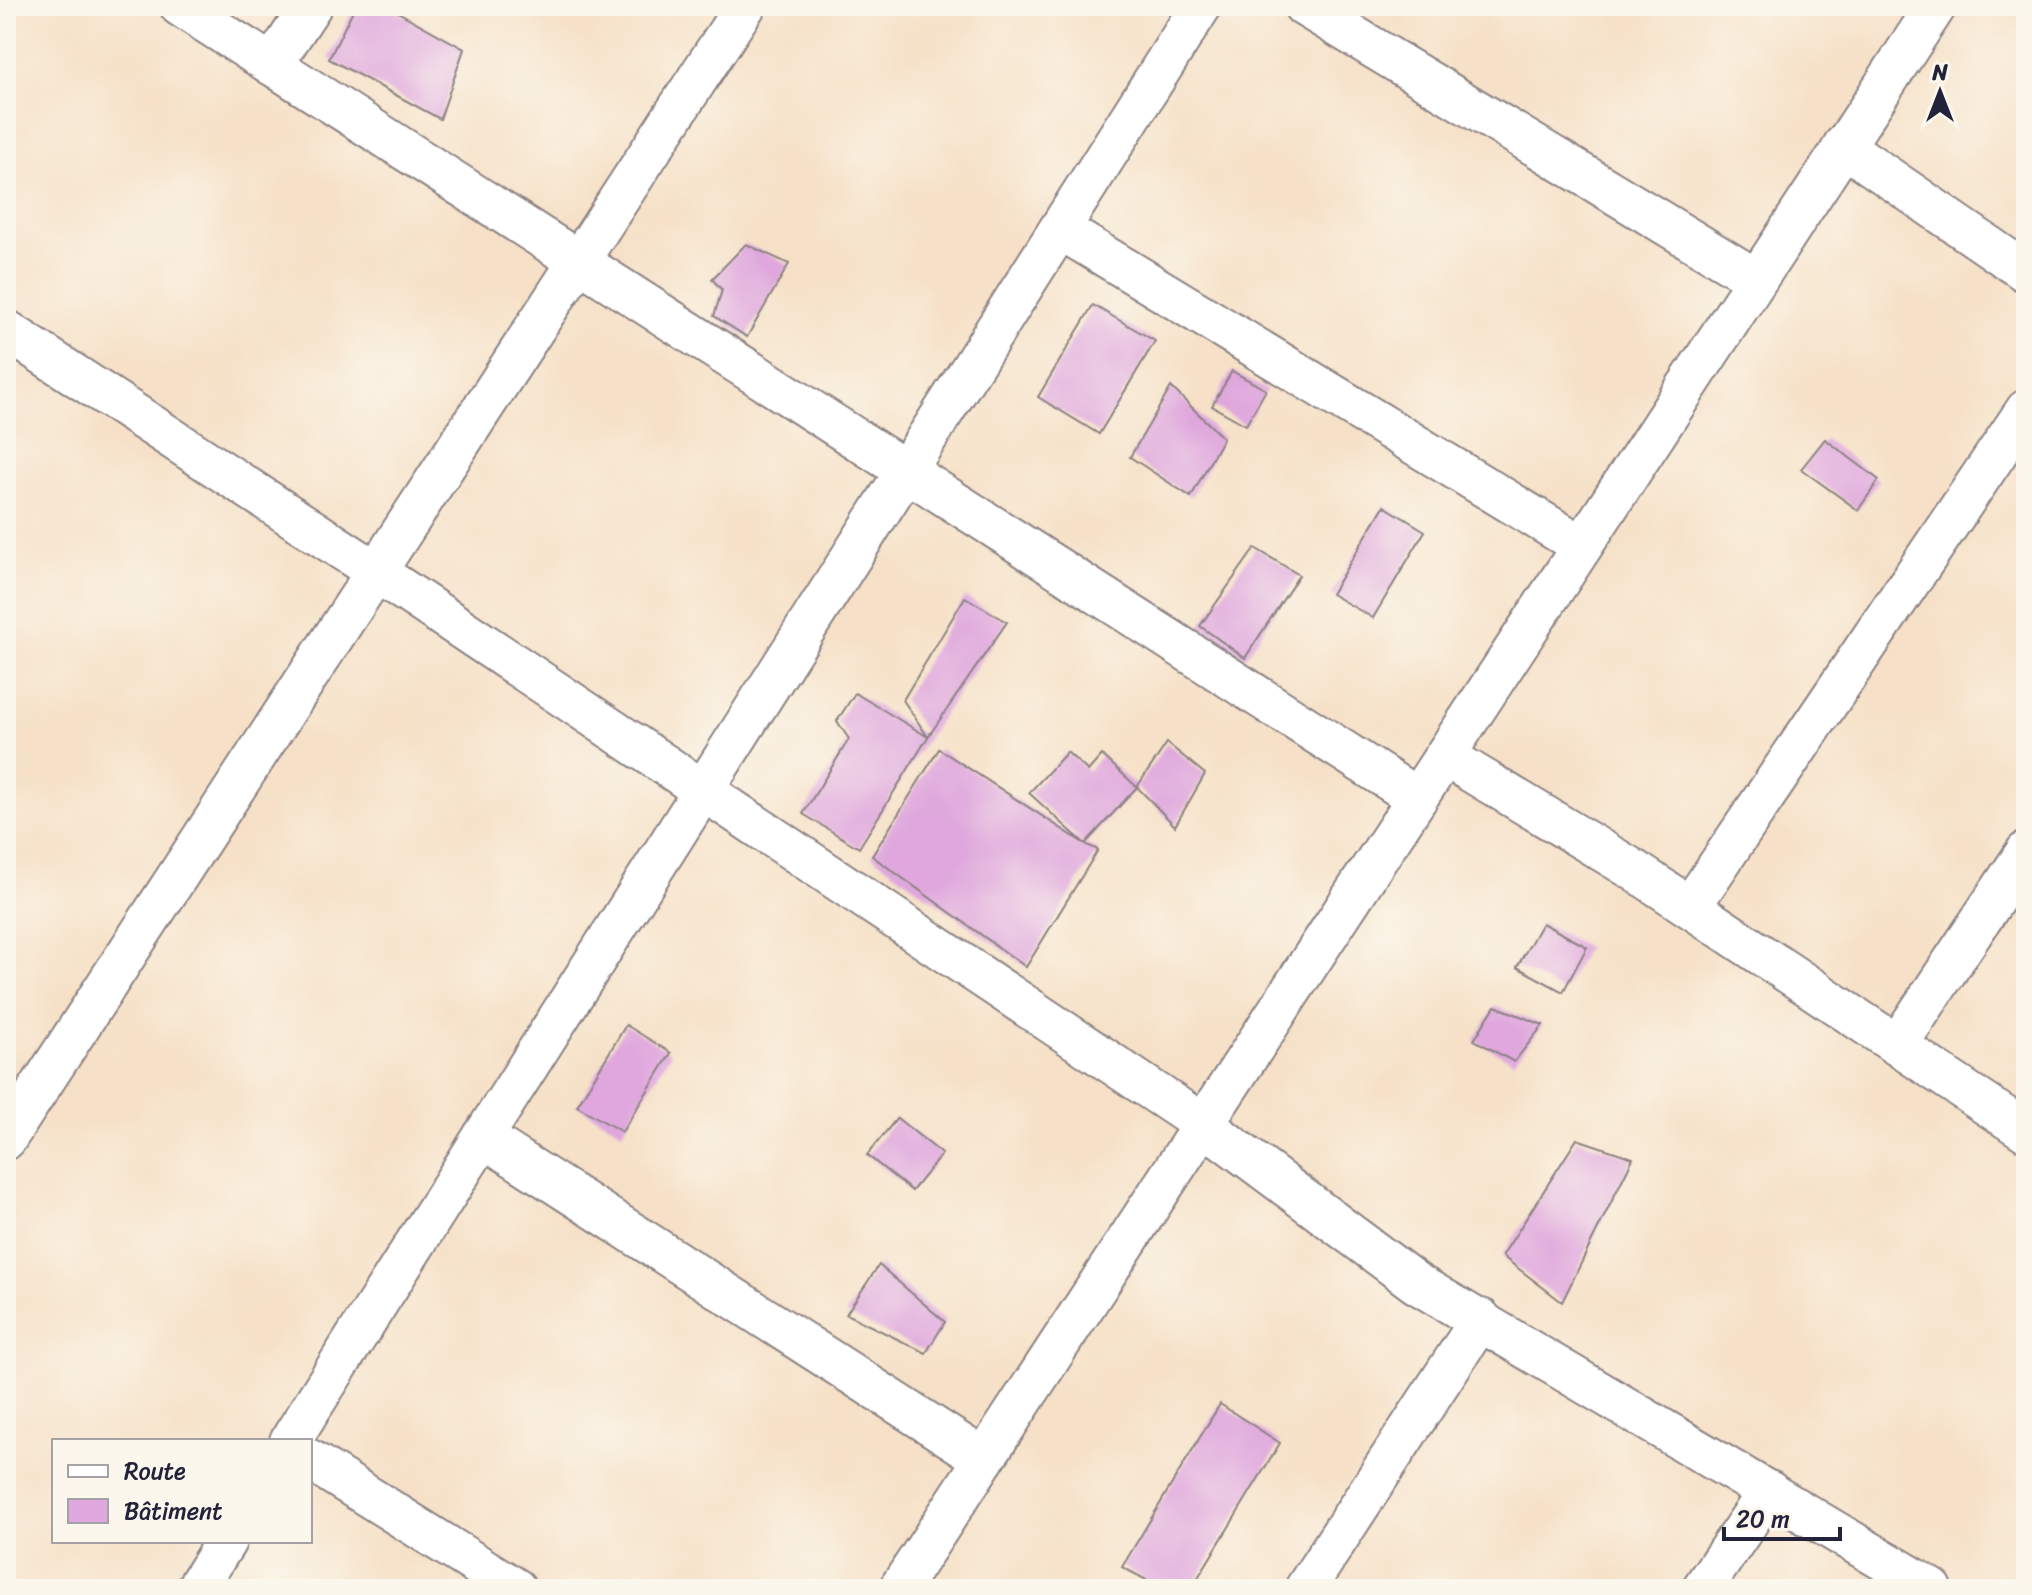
<svg xmlns="http://www.w3.org/2000/svg" width="2032" height="1595" viewBox="0 0 2032 1595" font-family="Sriracha,sans-serif">
  <rect width="100%" height="100%" fill="#fbf7ec"/>
  <filter id="ink" filterUnits="userSpaceOnUse"><feTurbulence type="fractalNoise" baseFrequency=".0125" numOctaves="2"/><feDisplacementMap in="SourceGraphic" scale="16" xChannelSelector="R" yChannelSelector="G"/><feConvolveMatrix kernelMatrix="1 2 1 2 8 2 1 2 1" color-interpolation-filters="sRGB"/></filter>
  <filter id="wash" filterUnits="userSpaceOnUse"><feTurbulence type="fractalNoise" baseFrequency=".006" numOctaves="4" result="noise"/><feDisplacementMap in="SourceGraphic" scale="32" xChannelSelector="R" yChannelSelector="G"/><feGaussianBlur stdDeviation="1.8" result="paint"/><feColorMatrix in="noise" values="0 0 0 0 0 0 0 0 0 0 0 0 0 0 0 0 0 1.4 0 .05"/><feComposite in="paint" operator="in"/></filter>
  <g filter="url(#wash)">
    <rect width="100%" height="100%" fill="#f6e1c8"/>
    <g id="blocks">
      <g fill="#dfa7dd">
        <polygon points="355,6 387,6 464,49 440,119 329,59"/>
        <polygon points="746,244 789,264 747,337 714,316 722,290 712,279"/>
        <polygon points="1093,305 1155,341 1099,434 1038,397"/>
        <polygon points="1232,371 1266,390 1246,425 1212,406"/>
        <polygon points="1171,387 1223,438 1191,497 1130,457"/>
        <polygon points="1825,439 1879,480 1858,510 1801,469"/>
        <polygon points="1384,506 1425,531 1373,618 1331,594"/>
        <polygon points="1255,548 1299,575 1245,658 1200,626"/>
        <polygon points="965,597 1007,622 928,737 859,848 803,814 849,739 837,721 855,693 928,737 903,700"/>
        <polygon points="1167,743 1205,774 1175,826 1137,787"/>
        <polygon points="939,749 1085,844 1029,793 1067,752 1088,771 1102,755 1137,787 1085,844 1098,850 1026,967 872,856"/>
        <polygon points="1542,923 1587,947 1563,992 1517,967"/>
        <polygon points="1495,1006 1543,1025 1514,1062 1474,1040"/>
        <polygon points="626,1025 671,1053 622,1132 577,1106"/>
        <polygon points="897,1118 942,1154 912,1191 867,1155"/>
        <polygon points="1577,1139 1633,1158 1562,1302 1502,1256"/>
        <polygon points="879,1265 945,1322 926,1353 846,1314"/>
        <polygon points="1220,1404 1280,1443 1191,1589 1163,1589 1122,1567"/>
      </g>
    </g>
  </g>
  <g filter="url(#ink)">
    <use href="#blocks" fill-opacity="0" stroke="#8c8282" stroke-width="2"/>
    <g fill="none" stroke-linecap="round" stroke-linejoin="round">
      <defs>
        <g id="minor">
          <polyline points="180,6 1417,798"/>
          <polyline points="1304,6 1756,279"/>
          <polyline points="272,65 311,6"/>
          <polyline points="1843,146 2026,272"/>
          <polyline points="1060,229 1582,546"/>
          <polyline points="6,330 375,571 1204,1125 1416,1283 1932,1589"/>
          <polyline points="1445,756 1634,870 2026,1131"/>
          <polyline points="1690,907 2026,410"/>
          <polyline points="1898,1044 2026,852"/>
          <polyline points="483,1137 984,1459"/>
          <polyline points="6,1139 745,6"/>
          <polyline points="290,1441 1201,6"/>
          <polyline points="310,1460 516,1589"/>
          <polyline points="196,1589 226,1541"/>
          <polyline points="899,1589 1936,6"/>
          <polyline points="1305,1589 1481,1319"/>
          <polyline points="1702,1589 1769,1491"/>
        </g>
      </defs>
      <use href="#minor" stroke="#8c8282" stroke-width="44"/>
      <use href="#minor" stroke="#fff" stroke-width="40"/>
    </g>
  </g>
  <rect width="2032" height="1595" fill="none" stroke="#fbf7ec" stroke-width="32"/>
  <rect x="52" y="1439" width="260" height="104" fill="#fbf7ec" stroke="#a4a2a5" stroke-width="2"/>
  <rect x="68" y="1465" width="40" height="12" fill="#ffffff" stroke="#a4a2a5" stroke-width="2"/>
  <text x="124" y="1479" font-size="24" fill="#22223b">Route</text>
  <rect x="68" y="1499" width="40" height="24" fill="#dfa7dd" stroke="#a4a2a5" stroke-width="2"/>
  <text x="124" y="1519" font-size="24" fill="#22223b">Bâtiment</text>
  <g transform="translate(1940 92)" stroke="#fbf7ec" stroke-width="6" paint-order="stroke">
  <path d="M0-6L14 30L0 20L-14 30Z" fill="#22223b"/>
  <text y="-12" font-size="22" font-weight="bold" text-anchor="middle" fill="#22223b">N</text>
  </g>
  <path d="M1724 1527v12h116v-12" fill="none" stroke="#22223b" stroke-width="4"/>
  <text x="1736" y="1527" font-size="24" fill="#22223b" stroke="#fbf7ec" stroke-width="6" paint-order="stroke">20 m</text>
</svg>
